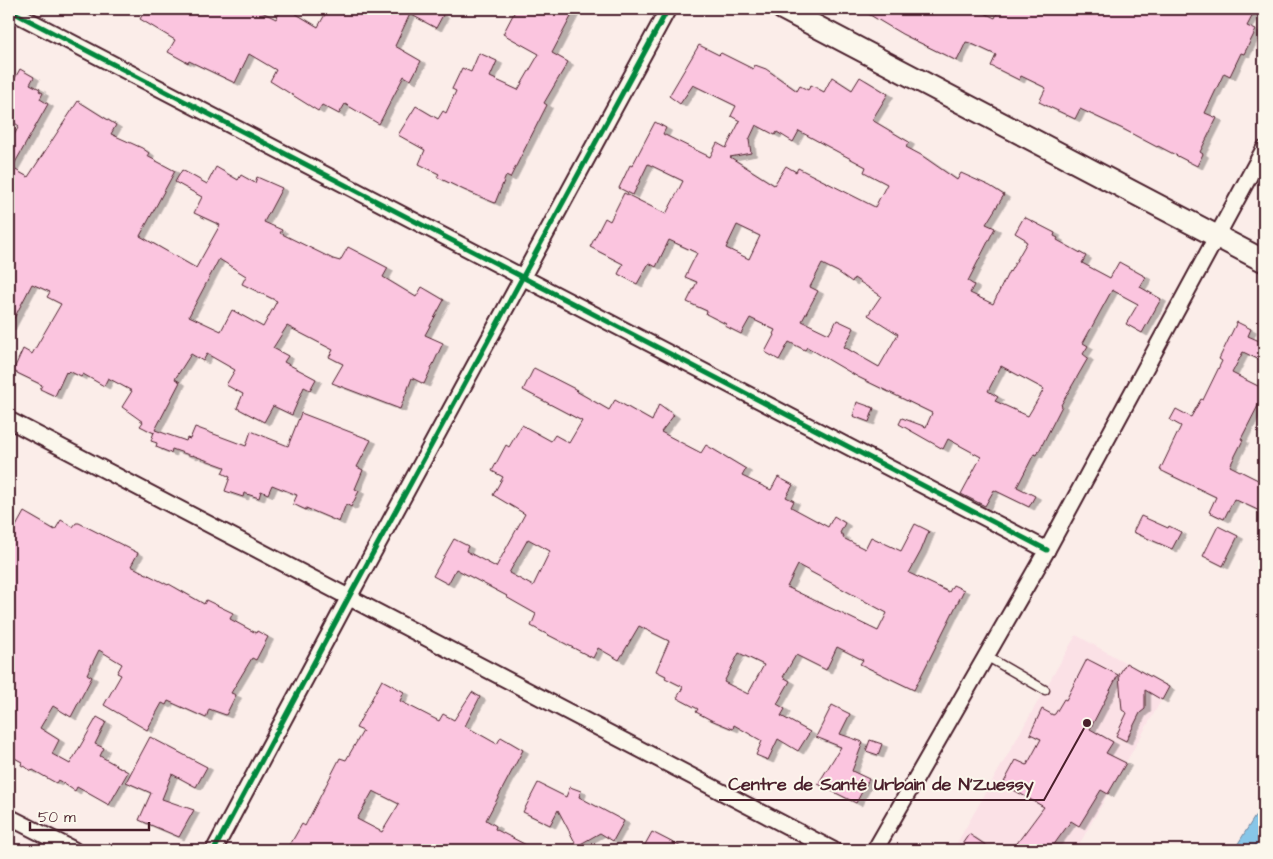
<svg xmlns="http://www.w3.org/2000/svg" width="1273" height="859" viewBox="0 0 1273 859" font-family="'Architects Daughter',sans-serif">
  <defs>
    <filter id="shadow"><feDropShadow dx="5.5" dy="3" stdDeviation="0" flood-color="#0004"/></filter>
  </defs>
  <rect width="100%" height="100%" fill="#fbede9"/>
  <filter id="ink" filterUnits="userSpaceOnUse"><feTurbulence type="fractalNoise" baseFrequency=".02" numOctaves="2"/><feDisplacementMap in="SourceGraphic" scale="10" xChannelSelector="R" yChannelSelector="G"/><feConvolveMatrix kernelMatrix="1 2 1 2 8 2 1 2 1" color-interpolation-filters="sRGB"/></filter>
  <g filter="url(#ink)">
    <polygon fill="#fbe1e6" points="1076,635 1169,687 1076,850 953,850"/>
    <polygon fill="#87c6e8" stroke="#6f839c" points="1264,806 1264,850 1234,850 1254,818"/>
    <g fill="#fbc5df" stroke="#4a1f2b" fill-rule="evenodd" filter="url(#shadow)">
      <polygon points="146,9 256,9 276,19 282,9 288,9 318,27 328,9 431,9 443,15 436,28 410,14 395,46 421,61 411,80 404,76 379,124 345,104 339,114 322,105 318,111 270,81 276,70 249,54 235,83 189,61 188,63 168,52 175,40 140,19"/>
      <polygon points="516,9 575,9 552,53 568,62 544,103 547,105 510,178 506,176 495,203 464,190 437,177 439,174 419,164 425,150 398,135 416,106 438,119 443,111 446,113 456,91 452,89 462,68 471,72 479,53 497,61 490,77 518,90 539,54 503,34"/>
      <polygon points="860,9 976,9 995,18 999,9 1256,9 1247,26 1256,30 1244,54 1241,53 1230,76 1224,73 1205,113 1217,118 1200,152 1203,154 1197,166 1158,146 1157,147 1123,129 1080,109 1075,119 1039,102 1046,88 1021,76 1019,80 991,66 996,55 970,43 966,42 957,61 902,34"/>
      <path d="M699,45L719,55L721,53L753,69L755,65L766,69L797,91L800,86L808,90L811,85L824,92L832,77L852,90L860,77L888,94L872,120L909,142L906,147L921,155L957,180L961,173L990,186L1004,195L986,224L995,228L968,281L974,285L970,293L993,304L1009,271L1010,272L1027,242L1025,241V239L1015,233L1024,217L1055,233L1054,236L1058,238L1057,240L1086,256L1082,263L1110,278L1119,262L1146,277L1140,287L1161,299L1142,333L1126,324L1138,304L1112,290L1083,343L1088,346L1083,354L1088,358L1061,405L1062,406L1037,455L1034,454L1017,487L1035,496L1029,507L994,490L985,506L961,494L981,457L948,439L943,449L899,424L902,418L926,427L932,413L858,377L807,347L805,350L789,342L779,360L765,352L774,335L773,334L775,330L750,318L741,334L725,326L726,324L706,314L707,311L687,302L697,282L685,277L697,253L669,240L656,267L649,263L637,284L618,274L623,264L590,247L605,218L610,221L624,193L666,214L677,193L683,181L648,164L633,195L619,188L630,165L632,166L655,122L666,128L663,134L710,157L717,143L726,148L740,121L731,116L736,106L693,85L680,104L669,96ZM756,125L775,135L777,132L793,142L799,131L866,167L864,172L887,184L875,207L798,168L796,172L786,166L774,185L730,157L751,153L749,140ZM737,225L760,236L749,259L726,248ZM822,264L838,272L852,282L854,278L881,296L868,315L898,334L879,367L844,347L854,328L837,320L829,334L802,321L818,291L810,287ZM1001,366L1044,389L1028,416L995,401L998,397L988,391Z"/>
      <path d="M20,69L34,77L30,84L40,89L39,91L43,93L40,99L48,104L12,168L28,177L78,101L116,125L111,134L142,148L149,153L147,156L175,171L140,236L196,268L220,225L194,213L202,197L175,182L182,170L207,184L216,167L238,180L241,175L255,183L257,177L282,188L264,222L282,230L280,233L333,259L340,261L348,247L388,268L383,277L416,297L422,287L444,300L425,335L443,343L424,384L412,378L400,409L332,383L343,364L329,357L333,350L287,326L273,348L288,356L284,362L316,379L310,390L304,387L292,415L273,406L264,422L237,408L243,394L226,385L235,370L207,354L203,361L191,354L175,379L180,382L155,430L186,441L187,438L190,439L195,427L246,446L251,431L288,446L301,413L371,440L357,467L363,470L355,489L359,491L351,507L346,504L339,522L306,508V510L293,504L297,495L272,485L268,494L261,491L259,498L244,493L243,497L225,491L230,477L222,473L225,467L192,455V456L172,449L171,453L156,447L157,443L151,441L154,432V433L140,426L143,422L122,407L132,391L108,378L104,386L83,374L81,377L69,371L67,373L66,372L55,396L40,389L42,385L13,371L23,349L32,354L61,304L47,297L50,292L32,284L9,328V144L19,126L9,119V89ZM219,259L246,276L242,284L277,301L263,327L232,310L221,331L189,316Z"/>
      <polygon points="1237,322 1251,329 1248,336 1264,343 1264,362 1243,352 1232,373 1264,389 1264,394 1241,439 1243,440 1230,466 1264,483 1264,513 1234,499 1224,519 1209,512 1216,497 1160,470 1181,426 1170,420 1176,409 1191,417 1201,399 1203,400 1222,361 1219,359"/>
      <path d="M534,368L577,390L576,391L609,410L615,400L652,421L659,404L674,415L661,432L701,453L706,445L746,469L742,476L771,490L778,477L793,485L786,497L794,501L791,507L828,527L834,516L845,523L840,533L844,536L843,538L865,549L871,537L901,551L915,524L929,531L921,551L909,573L949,592L953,585L964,590L914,690L860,664L863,660L837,647L826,670L796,655L783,677L790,681L777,704L785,709L781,716L810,732L798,751L778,739L768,760L756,755L762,741L734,725L733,729L711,720L696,712L698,709L677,698L683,687L665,678L666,676L656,671L669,641L639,626L619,660L598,648L593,658L531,626L536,614L506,597L507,596L456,569L448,584L433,576L454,539L468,546L466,551L496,567L525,514L493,495L503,477L492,471L506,445L509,447L522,425L551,441L555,435L569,443L582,421L523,390ZM528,539L550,551L533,586L509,573ZM798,565L887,613L878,631L787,587ZM739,653L764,665L748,694L724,682Z"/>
      <polygon points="857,402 874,408 869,422 853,416"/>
      <polygon points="24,512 55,530 61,520 73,527 76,523 79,523 138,553 131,566 168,585 169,584 204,604 206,600 233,613 230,619 256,633 257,631 268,637 256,660 252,658 231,693 236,695 226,715 209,709 206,718 168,701 166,705 162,703 147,730 104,705 121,675 117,673 122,664 99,650 87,674 92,677 71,717 53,706 40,728 59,740 52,754 70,764 97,717 106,722 95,744 104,748 100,756 128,772 109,805 77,787 75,791 58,780 56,783 33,770 32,771 21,765 22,762 9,755 9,539"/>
      <polygon points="1141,516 1168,528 1169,526 1181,532 1172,549 1133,532"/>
      <polygon points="1218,526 1238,536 1223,566 1203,556"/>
      <polygon points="1087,659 1118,675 1090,729 1113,742 1106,753 1126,763 1108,794 1101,790 1079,826 1071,821 1050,850 1012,850 1044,807 1003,784 1016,760 1027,765 1041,739 1030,734 1042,709 1053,715 1055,714 1064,699 1066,700"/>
      <polygon points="1126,663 1169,687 1162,700 1145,690 1145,709 1140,713 1126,741 1116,736 1127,713 1122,710 1119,675"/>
      <path d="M382,680L404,692L400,701L439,721L443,714L454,720L472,692L480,697L465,726L497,744L501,737L523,750L486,820L496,826L495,829L536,850H287L302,824L305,826L340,758L346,760L363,731L356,728ZM373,791L399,804L382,832L357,819Z"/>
      <polygon points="832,705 850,714 840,734 863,742 852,771 869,779 856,803 818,784 841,747 816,737"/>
      <polygon points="150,737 207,767 196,787 172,774 162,799 194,810 179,837 139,820 151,793 126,782"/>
      <polygon points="870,740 882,744 878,755 866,751"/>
      <polygon points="538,783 566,797 570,787 581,791 579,797 624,821 613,841 600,833 577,846 558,810 550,825 523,812"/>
      <polygon points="652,832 687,850 642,850"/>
      <polygon points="969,834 993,850 958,850"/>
    </g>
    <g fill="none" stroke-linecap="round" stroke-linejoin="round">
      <defs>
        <polyline id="lane" points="986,656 1045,690"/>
        <g id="street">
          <polyline points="9,10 1047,550"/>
          <polyline points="9,420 833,850"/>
          <polyline points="9,817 74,850"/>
          <polyline points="214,850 349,597 668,9"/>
          <polyline points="875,850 1047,550 1264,149"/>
        </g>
        <polyline id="secondary" points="783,9 1264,261"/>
      </defs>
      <use href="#lane" stroke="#4a1f2b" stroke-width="11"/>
      <use href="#street" stroke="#4a1f2b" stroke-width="19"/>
      <use href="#secondary" stroke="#4a1f2b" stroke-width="25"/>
      <use href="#lane" stroke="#fbf7ec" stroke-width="8"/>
      <use href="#street" stroke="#fbf7ec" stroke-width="15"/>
      <use href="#secondary" stroke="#fbf7ec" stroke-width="21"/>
      <defs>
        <g id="cycleway">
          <polyline points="9,10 1047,550"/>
          <polyline points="214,850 349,597 668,9"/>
        </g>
      </defs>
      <use href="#cycleway" stroke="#fbf7ec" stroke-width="8"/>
      <use href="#cycleway" stroke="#00873e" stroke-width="5"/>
    </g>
  </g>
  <path fill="none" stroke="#4a1f2b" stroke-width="2" d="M1087 723L1044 800H719"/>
  <circle fill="#4a1f2b" stroke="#fbf7ec" stroke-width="2" cx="1087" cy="723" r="5"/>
  <g font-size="18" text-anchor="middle" font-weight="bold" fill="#4a1f2b" stroke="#fbf7ec" stroke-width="4" stroke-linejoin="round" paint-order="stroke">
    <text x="881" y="790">Centre de Santé Urbain de N'Zuessy</text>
  </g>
  <rect width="1273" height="859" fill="none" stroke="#fbf7ec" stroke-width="30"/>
  <rect x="15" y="15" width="1243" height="829" fill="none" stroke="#4a1f2b" stroke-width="2" filter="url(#ink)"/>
  <path d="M30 822v8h119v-8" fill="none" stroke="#4a1f2b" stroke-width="2.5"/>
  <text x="38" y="822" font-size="15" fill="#4a1f2b" stroke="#fbf7ec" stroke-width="4" paint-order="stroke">50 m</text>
</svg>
